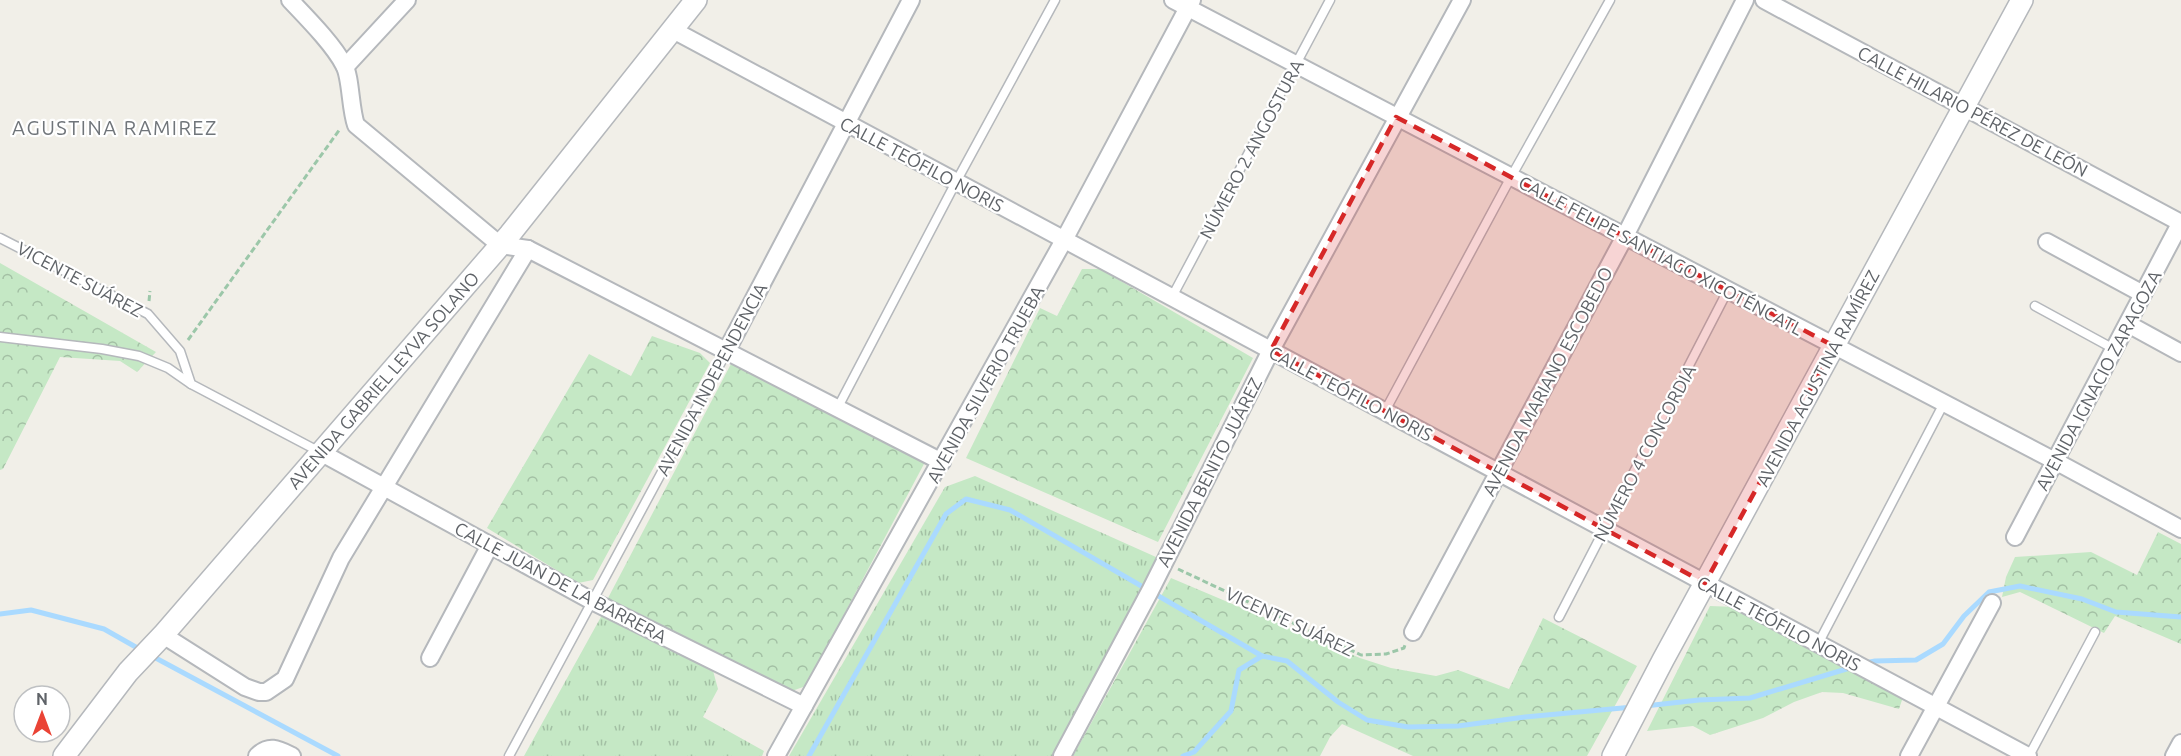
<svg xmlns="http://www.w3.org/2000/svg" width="2181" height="756" viewBox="0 0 2181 756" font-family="Ubuntu,sans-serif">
  <defs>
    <pattern id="grass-tufts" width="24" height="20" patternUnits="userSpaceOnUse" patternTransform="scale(1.5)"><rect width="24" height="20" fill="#c5e8c5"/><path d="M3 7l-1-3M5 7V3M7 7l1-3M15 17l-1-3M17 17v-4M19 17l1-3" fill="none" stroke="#a3c0a4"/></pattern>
    <pattern id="forest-crowns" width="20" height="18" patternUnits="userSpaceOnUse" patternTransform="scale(1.5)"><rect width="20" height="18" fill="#c5e8c5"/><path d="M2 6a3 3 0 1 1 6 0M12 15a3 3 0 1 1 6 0" fill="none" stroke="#a3c0a4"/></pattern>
  </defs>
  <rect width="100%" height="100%" fill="#f1efe8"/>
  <g fill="url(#grass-tufts)">
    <polygon points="975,476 1156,557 1154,572 1053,756 789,756 945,487"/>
    <polygon points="602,615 712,667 718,689 703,717 764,751 762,756 524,756"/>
  </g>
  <g fill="url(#forest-crowns)">
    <polygon points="0,263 156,352 137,372 120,361 60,357 3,469 0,470"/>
    <polygon points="1082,269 1100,269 1253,358 1158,542 966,458 1040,308 1057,316"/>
    <polygon points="652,336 700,353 710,363 593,580 578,583 487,528 589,354 631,376"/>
    <polygon points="732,362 925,462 806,686 789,692 607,600"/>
    <polygon points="2158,532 2181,544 2181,644 2115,616 2104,633 2020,592 2002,597 2006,577 2015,557 2091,552 2137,575"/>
    <polygon points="1171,578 1360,658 1391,668 1436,676 1458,670 1509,689 1543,618 1637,666 1587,756 1413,756 1342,724 1330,737 1320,756 1073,756"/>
    <polygon points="1710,606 1736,607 1904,694 1899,709 1843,693 1822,692 1794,702 1763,718 1710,735 1693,726 1647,731"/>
  </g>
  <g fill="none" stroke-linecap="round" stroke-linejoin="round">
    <g stroke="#aadaff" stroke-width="5">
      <polyline points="0,614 31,610 104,629 141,650"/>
      <polyline points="152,656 338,756"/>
      <polyline points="1865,663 1875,661 1916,660 1943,644 1964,616 1989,592 2020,586 2082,599 2116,612 2181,617"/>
      <polyline points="1645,706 1699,700 1750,698 1853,667"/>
      <polyline points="809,756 946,514 966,499 1010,510 1262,656"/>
      <polyline points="1183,756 1194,752 1231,711 1239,670 1262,656 1287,661 1338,702 1367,720 1408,727 1458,726 1525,717 1633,707"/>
    </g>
    <defs>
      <g id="service">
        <polyline points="0,238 148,314 180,351 191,384 320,452"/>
        <polyline points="1172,297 1330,0"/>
        <polyline points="2035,306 2114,349"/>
        <polyline points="0,337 102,349 139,356 168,368 191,384"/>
        <polyline points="837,409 956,182 1055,0"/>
        <polyline points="1385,411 1511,177 1610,0"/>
        <polyline points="1559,617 1728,290"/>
        <polyline points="1818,644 1944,403"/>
        <polyline points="509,756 727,351"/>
        <polyline points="2029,756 2095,632"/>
      </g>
      <g id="minor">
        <path d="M290,0C307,18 333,44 344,65C351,77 350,108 356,125L500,245L528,249L942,462"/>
        <polyline points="1173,0 2055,461 2181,529"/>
        <polyline points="1764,0 2181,223"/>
        <polyline points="673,30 2028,756"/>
        <polyline points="345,67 407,0"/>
        <polyline points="2047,242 2143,294"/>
        <polyline points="2128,324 2181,353"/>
        <polyline points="727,350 911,0"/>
        <polyline points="320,452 592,601 804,706"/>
        <polyline points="2015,537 2181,222"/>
        <polyline points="1413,632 1625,236 1745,0"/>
        <polyline points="163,635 245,687 259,692 266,692 285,679 341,558 528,249"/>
        <polyline points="430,658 490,545"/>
        <path d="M257,756C269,744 278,749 292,756"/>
        <polyline points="776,756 1064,240 1192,0"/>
        <polyline points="1062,756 1150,591 1271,350 1462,0"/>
        <polyline points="1909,756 1992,603"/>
        <polyline points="2174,756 2181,743"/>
      </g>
      <g id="tertiary">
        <polyline points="64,756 128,672 163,635 510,234 696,0"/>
        <polyline points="1613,756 1663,660 2022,0"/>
      </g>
    </defs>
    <use href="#service" stroke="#b5b8bc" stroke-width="11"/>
    <use href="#minor" stroke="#b5b8bc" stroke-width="20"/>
    <use href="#tertiary" stroke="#b5b8bc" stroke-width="24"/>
    <g stroke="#9cc7a9" stroke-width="3" stroke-dasharray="6 3" stroke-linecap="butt">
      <polyline points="149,301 150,291"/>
      <polyline points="188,340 340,129"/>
      <polyline points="1178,569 1361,655 1386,654 1404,648 1405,645"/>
    </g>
    <use href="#service" stroke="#fff" stroke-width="8"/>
    <use href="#minor" stroke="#fff" stroke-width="16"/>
    <use href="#tertiary" stroke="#fff" stroke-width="21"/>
  </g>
  <path fill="#d62828" fill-opacity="0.2" stroke="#d62828" stroke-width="4.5" stroke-dasharray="12 8" stroke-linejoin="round" d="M1396,117L1834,346L1705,583L1271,350Z"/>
  <g text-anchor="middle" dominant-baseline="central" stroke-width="4.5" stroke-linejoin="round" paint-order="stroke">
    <g font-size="18" fill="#5f6368" stroke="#fff">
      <text transform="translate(1973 111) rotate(28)">CALLE HILARIO PÉREZ DE LEÓN</text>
      <text transform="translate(1251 149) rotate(-62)">NÚMERO 2 ANGOSTURA</text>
      <text transform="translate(922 164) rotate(28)">CALLE TEÓFILO NORIS</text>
      <text transform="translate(1661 255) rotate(28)">CALLE FELIPE SANTIAGO XICOTÉNCATL</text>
      <text transform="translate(80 279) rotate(28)">VICENTE SUÁREZ</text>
      <text transform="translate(1817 378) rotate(-62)">AVENIDA AGUSTINA RAMÍREZ</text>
      <text transform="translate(711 379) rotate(-62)">AVENIDA INDEPENDENCIA</text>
      <text transform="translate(383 380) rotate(-49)">AVENIDA GABRIEL LEYVA SOLANO</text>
      <text transform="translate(2098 380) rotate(-62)">AVENIDA IGNACIO ZARAGOZA</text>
      <text transform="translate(1547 381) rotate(-62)">AVENIDA MARIANO ESCOBEDO</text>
      <text transform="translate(985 384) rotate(-61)">AVENIDA SILVERIO TRUEBA</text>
      <text transform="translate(1351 393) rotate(28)">CALLE TEÓFILO NORIS</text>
      <text transform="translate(1644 453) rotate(-62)">NÚMERO 4 CONCORDIA</text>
      <text transform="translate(1209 472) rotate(-63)">AVENIDA BENITO JUÁREZ</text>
      <text transform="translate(561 582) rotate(28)">CALLE JUAN DE LA BARRERA</text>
      <text transform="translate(1290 621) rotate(25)">VICENTE SUÁREZ</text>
      <text transform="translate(1779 623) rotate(28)">CALLE TEÓFILO NORIS</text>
    </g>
    <g font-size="20" letter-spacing="1.5" fill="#70757a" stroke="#fff">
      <text x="115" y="127">AGUSTINA RAMIREZ</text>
    </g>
  </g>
  <g transform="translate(42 714)"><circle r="28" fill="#ffffff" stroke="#bfc1c3" stroke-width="1.5"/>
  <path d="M0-4.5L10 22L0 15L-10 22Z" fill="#ea4335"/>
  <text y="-9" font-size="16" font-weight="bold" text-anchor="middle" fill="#5f6368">N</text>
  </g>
</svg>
